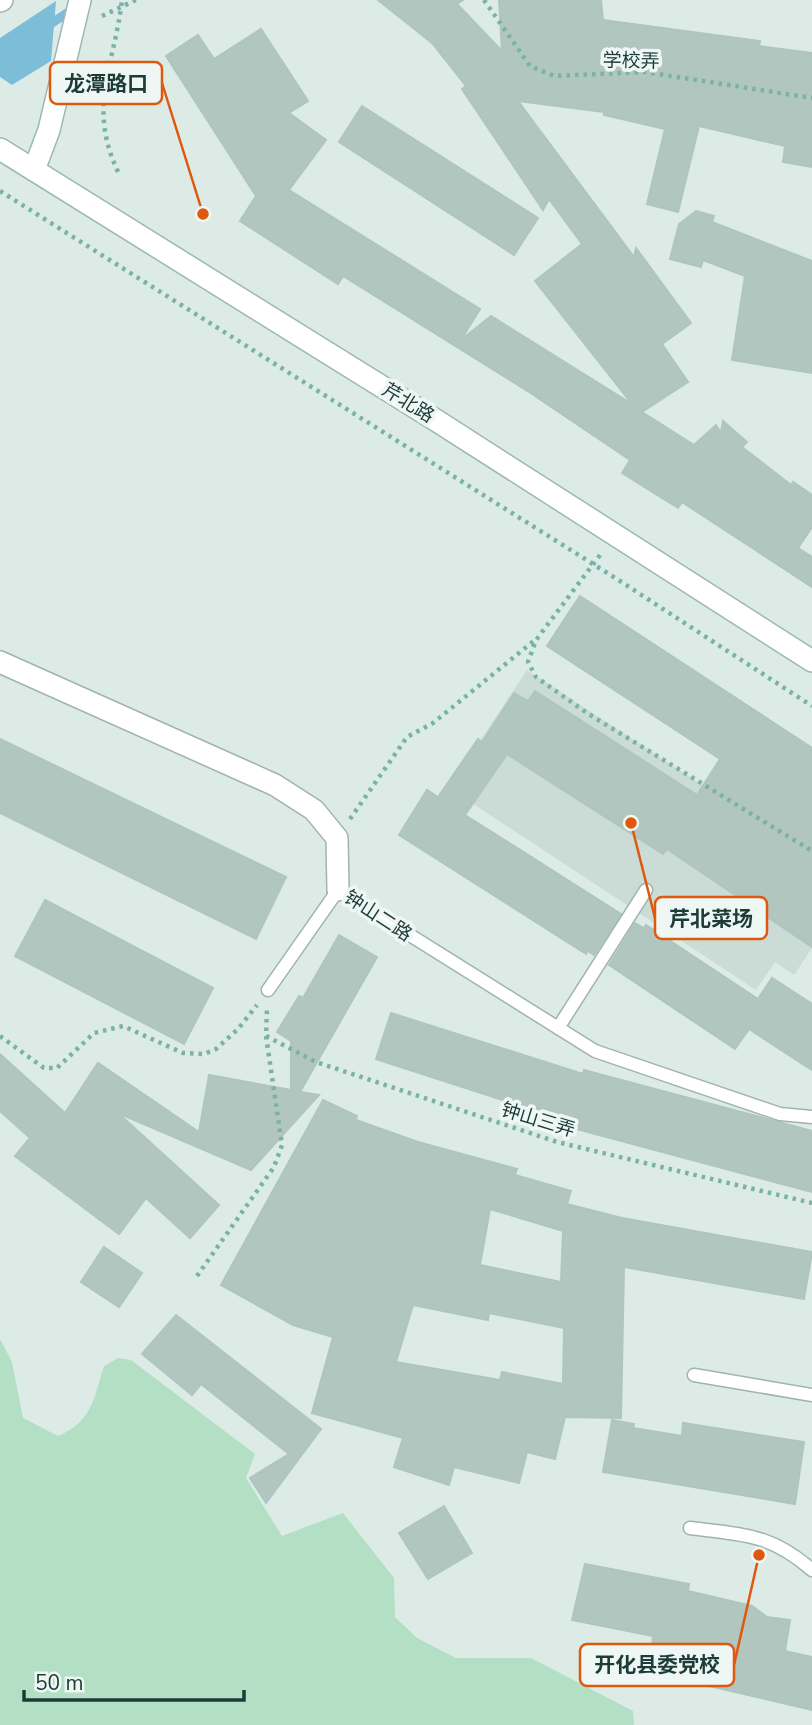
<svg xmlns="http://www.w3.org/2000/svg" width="812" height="1725" viewBox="0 0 812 1725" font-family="'Nunito Sans','Noto Sans SC',sans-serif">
  <rect width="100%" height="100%" fill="#ddebe7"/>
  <polygon fill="#cbdbd6" points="527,670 812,857 812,948 794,975 775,962 756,990 449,788"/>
  <path fill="#b3dfc5" d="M0,1339L12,1362L23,1418L58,1436C92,1422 94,1398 104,1366L118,1358L131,1360L255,1454L246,1478L282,1536L343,1513L394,1578L395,1617L417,1638L456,1658H531L633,1711L634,1725H0Z"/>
  <polygon fill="#7ebdd7" points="56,1 51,61 12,85 0,77 0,38"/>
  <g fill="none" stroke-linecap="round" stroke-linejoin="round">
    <polyline stroke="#7ebdd7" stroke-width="9" points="46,27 76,7"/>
  </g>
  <g fill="#b2c6c0" stroke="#afc5bf" stroke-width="2" fill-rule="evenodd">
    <polygon points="378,0 463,0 457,4 502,51 499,0 601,0 603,20 760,41 759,46 812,53 812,167 783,162 785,146 699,126 678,212 647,204 665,129 604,115 604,112 518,101 634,257 636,248 691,323 662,344 688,382 642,412 694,445 716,425 721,433 723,421 747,442 742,447 791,485 793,482 812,495 812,527 798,548 812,557 812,587 682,502 678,508 622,473 630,460 529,392 343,276 338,284 240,221 256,196 166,56 198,35 214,59 261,29 308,101 289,113 326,140 289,190 480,309 461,340 491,316 632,404 535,281 582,244 549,199 543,210 462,89 466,86 432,43"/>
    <polygon points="362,106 538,218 514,255 339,142"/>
    <polygon points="696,211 714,216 712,222 812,261 812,373 732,360 745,276 703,260 701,267 670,259 679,224"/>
    <polygon points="580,596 812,748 812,947 667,849 663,854 507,754 465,815 621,914 594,955 588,951 586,954 399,835 427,790 438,797 478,739 482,742 514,693 528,701 535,691 697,795 720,759 547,646"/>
    <polygon points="0,739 286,877 256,939 0,813"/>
    <polygon points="45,900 213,988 184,1044 15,956"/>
    <polygon points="635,923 644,928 646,925 758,999 772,978 812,1004 812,1070 749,1029 735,1049 609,965"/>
    <polygon points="339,935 377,957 300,1092 319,1095 251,1170 118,1113 219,1205 190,1238 146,1198 119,1234 15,1156 30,1138 0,1111 0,1054 65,1113 98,1063 199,1132 209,1075 291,1090 291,1041 277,1032 299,996 303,998"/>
    <polygon points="391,1013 583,1074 584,1070 812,1131 812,1192 569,1127 570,1122 376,1059"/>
    <path d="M323,1100L357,1116L356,1120L418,1142L517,1169L515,1175L571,1191L567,1204L622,1218L812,1252L804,1299L624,1267L621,1418L565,1417L555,1459L527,1452L519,1483L454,1467L449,1485L394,1467L403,1438L312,1413L333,1337L293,1325L221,1285ZM490,1209L563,1231L561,1282L480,1265ZM413,1305L488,1320L489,1313L564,1328L563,1384L502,1372L500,1380L396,1362Z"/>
    <polygon points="104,1247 142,1273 119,1307 81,1282"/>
    <polygon points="176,1315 321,1429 266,1503 250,1478 289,1454 201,1384 192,1395 142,1354"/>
    <polygon points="612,1420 634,1424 633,1428 682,1436 683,1423 804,1442 795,1504 603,1472"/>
    <polygon points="444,1506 472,1553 428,1579 399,1533"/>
    <polygon points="585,1564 689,1584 688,1591 752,1606 767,1617 790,1620 785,1651 812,1657 812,1710 649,1672 653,1636 572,1620"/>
  </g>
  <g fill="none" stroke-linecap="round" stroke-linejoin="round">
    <defs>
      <g id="lane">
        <polyline points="268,990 338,890 595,1051 780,1114 812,1117"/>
        <polyline points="558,1028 646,890"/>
        <polyline points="694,1375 812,1395"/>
        <path d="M690,1528C743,1535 770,1533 812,1570"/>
      </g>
      <g id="street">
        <polyline points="0,1 2,0"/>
        <polyline points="0,662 275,785 314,810 337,838 338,890"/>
      </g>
      <g id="secondary">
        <polyline points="0,149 434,419 812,661"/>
        <polyline points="34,170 49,130 80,0"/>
      </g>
    </defs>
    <use href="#lane" stroke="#a0b3af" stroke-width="15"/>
    <use href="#street" stroke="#a0b3af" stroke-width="24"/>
    <use href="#secondary" stroke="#9bb8b1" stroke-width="24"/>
    <g stroke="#7ab2a8" stroke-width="4.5" stroke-dasharray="3.5 5" stroke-linecap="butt">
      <polyline points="484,0 530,66 554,76 645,72 812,98"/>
      <polyline points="102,16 136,0"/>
      <path d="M118,172C87,105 114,68 122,0"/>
      <polyline points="0,191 620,581 812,706"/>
      <polyline points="600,555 536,640 528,662 536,677 587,713 812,851"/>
      <polyline points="350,819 407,737 433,723 535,640"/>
      <polyline points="0,1036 44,1068 57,1068 94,1033 123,1026 183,1053 204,1054 216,1049 238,1029 257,1005"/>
      <polyline points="266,1036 316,1062 557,1142 812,1203"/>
      <polyline points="197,1276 274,1167 282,1145 266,1036 267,1008"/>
    </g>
    <use href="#lane" stroke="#fff" stroke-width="12"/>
    <use href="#street" stroke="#fff" stroke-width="21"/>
    <use href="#secondary" stroke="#fff" stroke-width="21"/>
  </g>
  <g text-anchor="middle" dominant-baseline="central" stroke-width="7" stroke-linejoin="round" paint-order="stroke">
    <g font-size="19" fill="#1d3c38" stroke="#eef7f4">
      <text transform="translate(631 61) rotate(1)">学校弄</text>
      <text transform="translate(408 403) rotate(32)">芹北路</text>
      <text transform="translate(378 916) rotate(33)">钟山二路</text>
      <text transform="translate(538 1120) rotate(17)">钟山三弄</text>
    </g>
  </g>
  <path fill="none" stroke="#de580e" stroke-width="2.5" d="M203 214L162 83M631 823L655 918M759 1555L734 1665"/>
  <g fill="#de580e" stroke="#eef7f4" stroke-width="2.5">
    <circle cx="203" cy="214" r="7"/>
    <circle cx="631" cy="823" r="7"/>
    <circle cx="759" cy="1555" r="7"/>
  </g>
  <g fill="#eef7f4" stroke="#de580e" stroke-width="2.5">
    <rect x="50" y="62" width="112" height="42" rx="7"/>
    <rect x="655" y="897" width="112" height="42" rx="7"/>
    <rect x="580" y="1644" width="154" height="42" rx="7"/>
  </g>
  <g font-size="21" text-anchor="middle" font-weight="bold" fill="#1d3c38">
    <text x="106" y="91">龙潭路口</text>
    <text x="711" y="926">芹北菜场</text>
    <text x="657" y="1672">开化县委党校</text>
  </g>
  <path d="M24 1690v10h220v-10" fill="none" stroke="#1d3c38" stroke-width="3.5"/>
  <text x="35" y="1690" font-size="21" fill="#1d3c38" stroke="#eef7f4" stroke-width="5" paint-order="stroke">50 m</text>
</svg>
